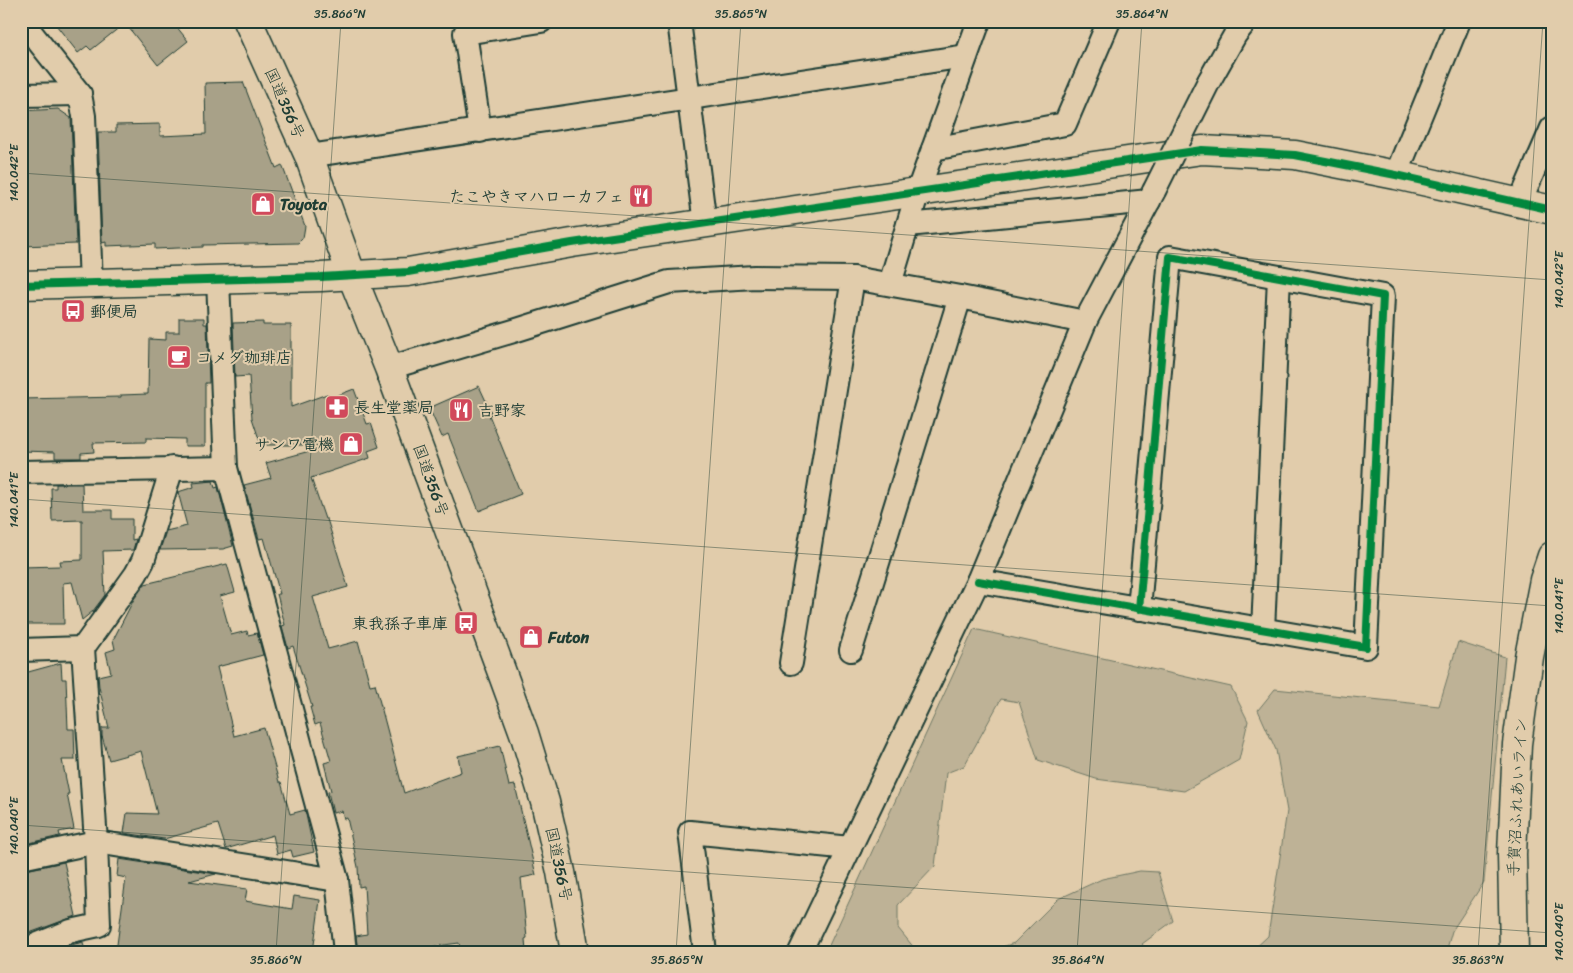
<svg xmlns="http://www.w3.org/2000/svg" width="1573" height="973" viewBox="0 0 1573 973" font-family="Sriracha,'Klee One',sans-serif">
  <rect width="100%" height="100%" fill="#e1ccab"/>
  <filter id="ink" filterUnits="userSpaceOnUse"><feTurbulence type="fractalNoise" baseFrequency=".02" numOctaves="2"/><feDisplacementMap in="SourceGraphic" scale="10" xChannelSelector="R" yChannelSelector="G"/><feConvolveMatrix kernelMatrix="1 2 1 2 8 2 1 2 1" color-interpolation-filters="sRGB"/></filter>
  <g filter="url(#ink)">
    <g fill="#beb296" stroke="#6e7865">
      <polygon points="974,629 1231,687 1248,721 1239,760 1184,791 1096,779 1038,760 1019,702 1001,699 964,766 946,773 935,866 898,905 898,928 915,949 922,952 826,952"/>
      <polygon points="1458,642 1505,657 1484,882 1452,931 1446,952 1251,952 1268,936 1287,811 1276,750 1258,710 1275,689 1439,706"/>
      <polygon points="1140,871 1158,872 1173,921 1142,944 1149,952 987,952 1014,943 1058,899 1102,879"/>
    </g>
    <g fill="#a8a188" stroke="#1f3d34">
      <polygon points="53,21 172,21 188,41 158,65 125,23 91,50 87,46 78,53"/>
      <polygon points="243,82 276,168 282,165 305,226 303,238 298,243 203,245 203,247 178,248 155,249 155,244 106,246 106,242 102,243 98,132 116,132 116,125 160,124 160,136 206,134 205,83"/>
      <polygon points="58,109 71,118 76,244 21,246 21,111"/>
      <polygon points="179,318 204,318 204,324 207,324 209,383 205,383 205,446 185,446 185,439 146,438 146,442 93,443 94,452 81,453 81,458 55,458 55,452 21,451 21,399 121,397 121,395 148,394 149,339 166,340 166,332 179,332"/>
      <polygon points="263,322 263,325 291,325 291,407 327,394 328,399 354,389 367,424 371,423 379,447 368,451 370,458 311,478 325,519 327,519 348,587 313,597 328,649 358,641 370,685 375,684 404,793 461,772 458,756 500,746 509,786 515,785 536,875 521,878 527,938 525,939 526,952 491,952 491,947 461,952 459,943 392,952 358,952 356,936 367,934 364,886 359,887 358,867 347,818 344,819 342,811 333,813 328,792 331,791 324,763 331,761 320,723 315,725 310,707 312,707 293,646 288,648 282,626 285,625 277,594 280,594 264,538 259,539 244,485 271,478 266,463 317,449 316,445 261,445 252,418 249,376 235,377 233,323"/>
      <polygon points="479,386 492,414 489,415 521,494 479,511 448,434 442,437 429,408"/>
      <polygon points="213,481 215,488 218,487 233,546 223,549 160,550 166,531 187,526 178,492 194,487 193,483"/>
      <polygon points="56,484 82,484 83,510 112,510 112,519 132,519 132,540 136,539 133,550 103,551 105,595 93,611 82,620 72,582 63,583 64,624 26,624 21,623 21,567 61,566 60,561 82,560 82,520 52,521 51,488 56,488"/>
      <polygon points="227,564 235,592 220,596 231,635 247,631 248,635 257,633 263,655 217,667 234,736 264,728 279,782 281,782 290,814 305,810 314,852 293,857 291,850 277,854 273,835 226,849 218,824 164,839 124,833 127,813 157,814 141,751 109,760 102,736 102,728 109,728 99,687 98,676 111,673 106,652 115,649 113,640 134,599 145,584"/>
      <polygon points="61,663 62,679 66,679 68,729 74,729 75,760 62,760 69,794 67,794 74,829 59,832 60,836 21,845 21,674"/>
      <polygon points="119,859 216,874 189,881 247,889 245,901 292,909 294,896 320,900 313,952 116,952 126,878 117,876"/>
      <polygon points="64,862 76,916 21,936 21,871"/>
      <polygon points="83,942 85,952 56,952 75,944"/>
    </g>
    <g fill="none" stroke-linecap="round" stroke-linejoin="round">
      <defs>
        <g id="minor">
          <polyline points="22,21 80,94 84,116 91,284"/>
          <polyline points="679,21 705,224"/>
          <polyline points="1209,81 1235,35 1246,21"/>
          <polyline points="21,95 80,94"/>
          <polyline points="480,131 465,33 541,21"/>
          <polyline points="933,149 1065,124 1109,21"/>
          <polyline points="309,156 966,56"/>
          <polyline points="1396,175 1459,21"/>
          <polyline points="1520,202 1552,128"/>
          <polyline points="908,225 1149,201"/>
          <polyline points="218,280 226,468 337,880 345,952"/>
          <polyline points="890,284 918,191 979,21"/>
          <polyline points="389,368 517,330 669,282 755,277 853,278 960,297"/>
          <polyline points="21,472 226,468"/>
          <polyline points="978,581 1366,647 1383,296 1170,257 1139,609"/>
          <polyline points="1263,630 1279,277"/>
          <polyline points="21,650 83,648 136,574 143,561 172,468"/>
          <polyline points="851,650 960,297 1085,322"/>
          <polyline points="791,663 853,278"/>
          <polyline points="21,858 96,842 337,880"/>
          <polyline points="21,951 71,931 99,925 96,842 83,648"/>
          <polyline points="705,952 690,832 850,848"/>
          <polyline points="800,952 978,581 1085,322 1154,191"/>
        </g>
        <g id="tertiary">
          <polyline points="21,285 321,277 408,272 572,243 1202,150 1295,155 1396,175 1552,210"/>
          <polyline points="1514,952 1512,854 1517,744 1529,657 1544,580 1552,556"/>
        </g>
        <polyline id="trunk" points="248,21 309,156 352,276 389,368 504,678 524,733 545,802 561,872 575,952"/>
      </defs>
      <use href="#minor" stroke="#1f3d34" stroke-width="26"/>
      <use href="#tertiary" stroke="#1f3d34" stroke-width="31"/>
      <use href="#trunk" stroke="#1f3d34" stroke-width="31"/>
      <use href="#minor" stroke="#e1ccab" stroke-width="22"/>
      <use href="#tertiary" stroke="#e1ccab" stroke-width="28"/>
      <use href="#trunk" stroke="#e1ccab" stroke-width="28"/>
      <defs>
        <polyline id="minor-bridge" points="1154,191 1209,81"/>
      </defs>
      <use href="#minor-bridge" stroke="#1f3d34" stroke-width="26" stroke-linecap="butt"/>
      <use href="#minor-bridge" stroke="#e1ccab" stroke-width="22"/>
      <defs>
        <g id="cycleway">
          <polyline points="21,285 321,277 408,272 572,243 1202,150 1295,155 1396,175 1552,210"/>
          <polyline points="978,581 1366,647 1383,296 1170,257 1139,609"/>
        </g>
      </defs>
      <use href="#cycleway" stroke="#e1ccab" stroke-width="11"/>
      <use href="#cycleway" stroke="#00873e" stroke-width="8"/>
    </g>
  </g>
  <path fill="none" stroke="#1f3d34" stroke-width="1" stroke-opacity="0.45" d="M21,173L1552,280M21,499L1552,606M21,825L1552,933M276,952L341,21M676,952L741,21M1077,952L1142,21M1478,952L1543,21"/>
  <defs>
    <symbol id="restaurant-square" viewBox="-11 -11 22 22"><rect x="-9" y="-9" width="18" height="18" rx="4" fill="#d1495b" stroke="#e1ccab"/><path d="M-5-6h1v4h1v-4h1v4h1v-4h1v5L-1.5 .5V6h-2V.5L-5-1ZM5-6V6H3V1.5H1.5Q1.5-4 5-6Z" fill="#fff"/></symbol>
    <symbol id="shop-square" viewBox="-11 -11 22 22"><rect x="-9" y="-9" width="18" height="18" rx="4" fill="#d1495b" stroke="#e1ccab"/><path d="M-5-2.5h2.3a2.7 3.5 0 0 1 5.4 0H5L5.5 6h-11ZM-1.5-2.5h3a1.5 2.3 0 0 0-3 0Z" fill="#fff"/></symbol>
    <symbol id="bus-square" viewBox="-11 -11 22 22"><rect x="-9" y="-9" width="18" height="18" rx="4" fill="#d1495b" stroke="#e1ccab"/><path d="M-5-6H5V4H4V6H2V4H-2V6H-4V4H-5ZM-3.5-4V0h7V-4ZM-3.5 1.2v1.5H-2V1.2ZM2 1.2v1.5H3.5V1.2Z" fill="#fff"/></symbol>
    <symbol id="cafe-square" viewBox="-11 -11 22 22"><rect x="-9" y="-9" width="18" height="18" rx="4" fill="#d1495b" stroke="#e1ccab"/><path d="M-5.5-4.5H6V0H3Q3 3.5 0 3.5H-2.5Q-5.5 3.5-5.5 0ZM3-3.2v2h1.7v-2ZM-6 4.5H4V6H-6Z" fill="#fff"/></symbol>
    <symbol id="pharmacy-square" viewBox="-11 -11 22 22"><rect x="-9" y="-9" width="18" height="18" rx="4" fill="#d1495b" stroke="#e1ccab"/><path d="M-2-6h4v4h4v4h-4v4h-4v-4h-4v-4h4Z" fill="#fff"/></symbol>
  </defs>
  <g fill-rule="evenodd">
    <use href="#restaurant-square" x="627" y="182" width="28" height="28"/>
    <use href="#shop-square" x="249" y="190" width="28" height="28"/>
    <use href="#bus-square" x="59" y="297" width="28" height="28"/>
    <use href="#cafe-square" x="165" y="343" width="28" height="28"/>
    <use href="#pharmacy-square" x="323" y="393" width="28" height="28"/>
    <use href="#restaurant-square" x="447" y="396" width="28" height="28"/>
    <use href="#shop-square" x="337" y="430" width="28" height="28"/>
    <use href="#bus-square" x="452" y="609" width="28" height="28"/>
    <use href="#shop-square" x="517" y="623" width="28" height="28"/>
  </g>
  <g text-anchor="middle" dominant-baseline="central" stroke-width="4" stroke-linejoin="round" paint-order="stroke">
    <g font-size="16" fill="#1f3d34" stroke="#e1ccab">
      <text transform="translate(285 103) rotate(66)">国道356号</text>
      <text transform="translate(431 480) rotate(70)">国道356号</text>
      <text transform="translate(1517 797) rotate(-87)">手賀沼ふれあいライン</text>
      <text transform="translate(559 864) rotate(78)">国道356号</text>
    </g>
    <g font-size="16" font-weight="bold" fill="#1f3d34" stroke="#e1ccab" text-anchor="start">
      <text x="624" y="196" text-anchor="end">たこやきマハローカフェ</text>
      <text x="280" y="204">Toyota</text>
      <text x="90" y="311">郵便局</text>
      <text x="196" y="357">コメダ珈琲店</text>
      <text x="354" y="407">長生堂薬局</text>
      <text x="478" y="410">吉野家</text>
      <text x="334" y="444" text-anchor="end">サンワ電機</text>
      <text x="448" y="623" text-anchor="end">東我孫子車庫</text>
      <text x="548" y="637">Futon</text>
    </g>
  </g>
  <rect width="1573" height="973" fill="none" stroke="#e1ccab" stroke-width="55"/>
  <rect x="28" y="28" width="1518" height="918" fill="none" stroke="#1f3d34" stroke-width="2"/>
  <g font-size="12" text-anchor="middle" fill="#1f3d34">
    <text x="340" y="18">35.866°N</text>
    <text x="741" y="18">35.865°N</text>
    <text x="1142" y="18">35.864°N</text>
    <text transform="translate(14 173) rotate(-90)" y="4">140.042°E</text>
    <text transform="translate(1559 280) rotate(-90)" y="4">140.042°E</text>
    <text transform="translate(14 500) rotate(-90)" y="4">140.041°E</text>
    <text transform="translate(1559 606) rotate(-90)" y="4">140.041°E</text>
    <text transform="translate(14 826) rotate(-90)" y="4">140.040°E</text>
    <text transform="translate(1559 932) rotate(-90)" y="4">140.040°E</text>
    <text x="276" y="964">35.866°N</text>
    <text x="677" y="964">35.865°N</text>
    <text x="1078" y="964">35.864°N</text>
    <text x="1478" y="964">35.863°N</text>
  </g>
</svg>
